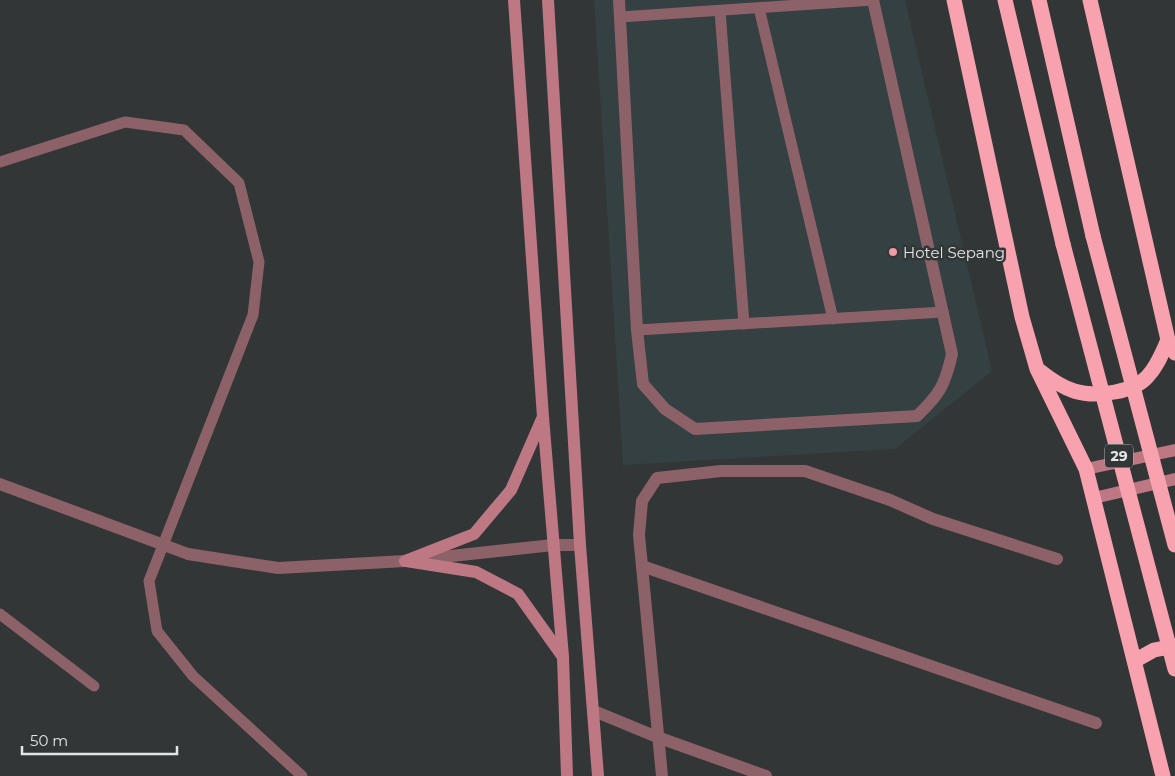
<svg xmlns="http://www.w3.org/2000/svg" width="1175" height="776" viewBox="0 0 1175 776" font-family="Montserrat,sans-serif">
  <rect width="100%" height="100%" fill="#323636"/>
  <polygon fill="#344041" points="594,0 905,0 992,371 895,449 623,465"/>
  <g fill="none" stroke-linecap="round" stroke-linejoin="round">
    <g stroke="#8d6168" stroke-width="11">
      <polyline points="759,8 833,319"/>
      <polyline points="720,11 744,324"/>
      <polyline points="620,17 873,0"/>
      <polyline points="0,162 125,122 184,130 239,183 259,262 253,315 149,581 157,631 193,676 302,776"/>
      <polyline points="637,330 943,312"/>
      <polyline points="0,614 94,686"/>
    </g>
    <g stroke="#8d6168" stroke-width="12">
      <path d="M619,0L637,330L643,384L665,409L695,429L917,416C940,394 945,385 952,354L873,0"/>
      <polyline points="0,484 188,554 278,568 405,561 553,545 580,545"/>
      <polyline points="642,566 1096,723"/>
      <polyline points="594,711 657,737 766,776"/>
      <polyline points="662,776 639,535 642,501 657,478 721,471 805,471 890,500 933,519 1057,559"/>
    </g>
    <g stroke="#bd7884" stroke-width="12">
      <polyline points="514,0 543,417 563,657 567,776"/>
      <polyline points="548,0 580,545 598,776"/>
      <polyline points="1086,469 1175,450"/>
      <polyline points="1094,498 1175,479"/>
      <polyline points="405,561 474,534 511,490 542,419"/>
      <polyline points="406,561 476,572 518,594 563,657"/>
    </g>
    <g stroke="#f8a2b0" stroke-width="15">
      <polyline points="954,0 1022,317 1037,369 1086,469 1163,776"/>
      <polyline points="1005,0 1063,244"/>
      <polyline points="1039,0 1093,236"/>
      <polyline points="1090,0 1168,340 1175,353"/>
      <path d="M1040,371C1065,391 1083,398 1115,392C1126,390 1139,386 1147,377C1157,367 1162,353 1168,340"/>
      <polyline points="1136,660 1154,650 1175,646"/>
    </g>
    <g stroke="#f8a2b0" stroke-width="15">
      <polyline points="1093,236 1175,545"/>
      <polyline points="1063,244 1175,669"/>
    </g>
  </g>
  <circle fill="#f39aa9" stroke="#323636" stroke-width="2" cx="893" cy="252" r="5"/>
  <g text-anchor="middle" dominant-baseline="central" stroke-width="5" stroke-linejoin="round" paint-order="stroke">
    <rect fill="#323636" stroke="#aeb1b1" stroke-width="1" x="1105" y="444.5" width="28" height="23" rx="4"/>
    <g font-size="14" font-weight="bold" fill="#e3e6e6">
      <text x="1119" y="456">29</text>
    </g>
    <g font-size="15" fill="#e3e6e6" stroke="#323636" text-anchor="start">
      <text x="903" y="252">Hotel Sepang</text>
    </g>
  </g>
  <path d="M22 746v8h155v-8" fill="none" stroke="#e3e6e6" stroke-width="2.5"/>
  <text x="30" y="746" font-size="15" fill="#e3e6e6" stroke="#323636" stroke-width="4" paint-order="stroke">50 m</text>
</svg>
